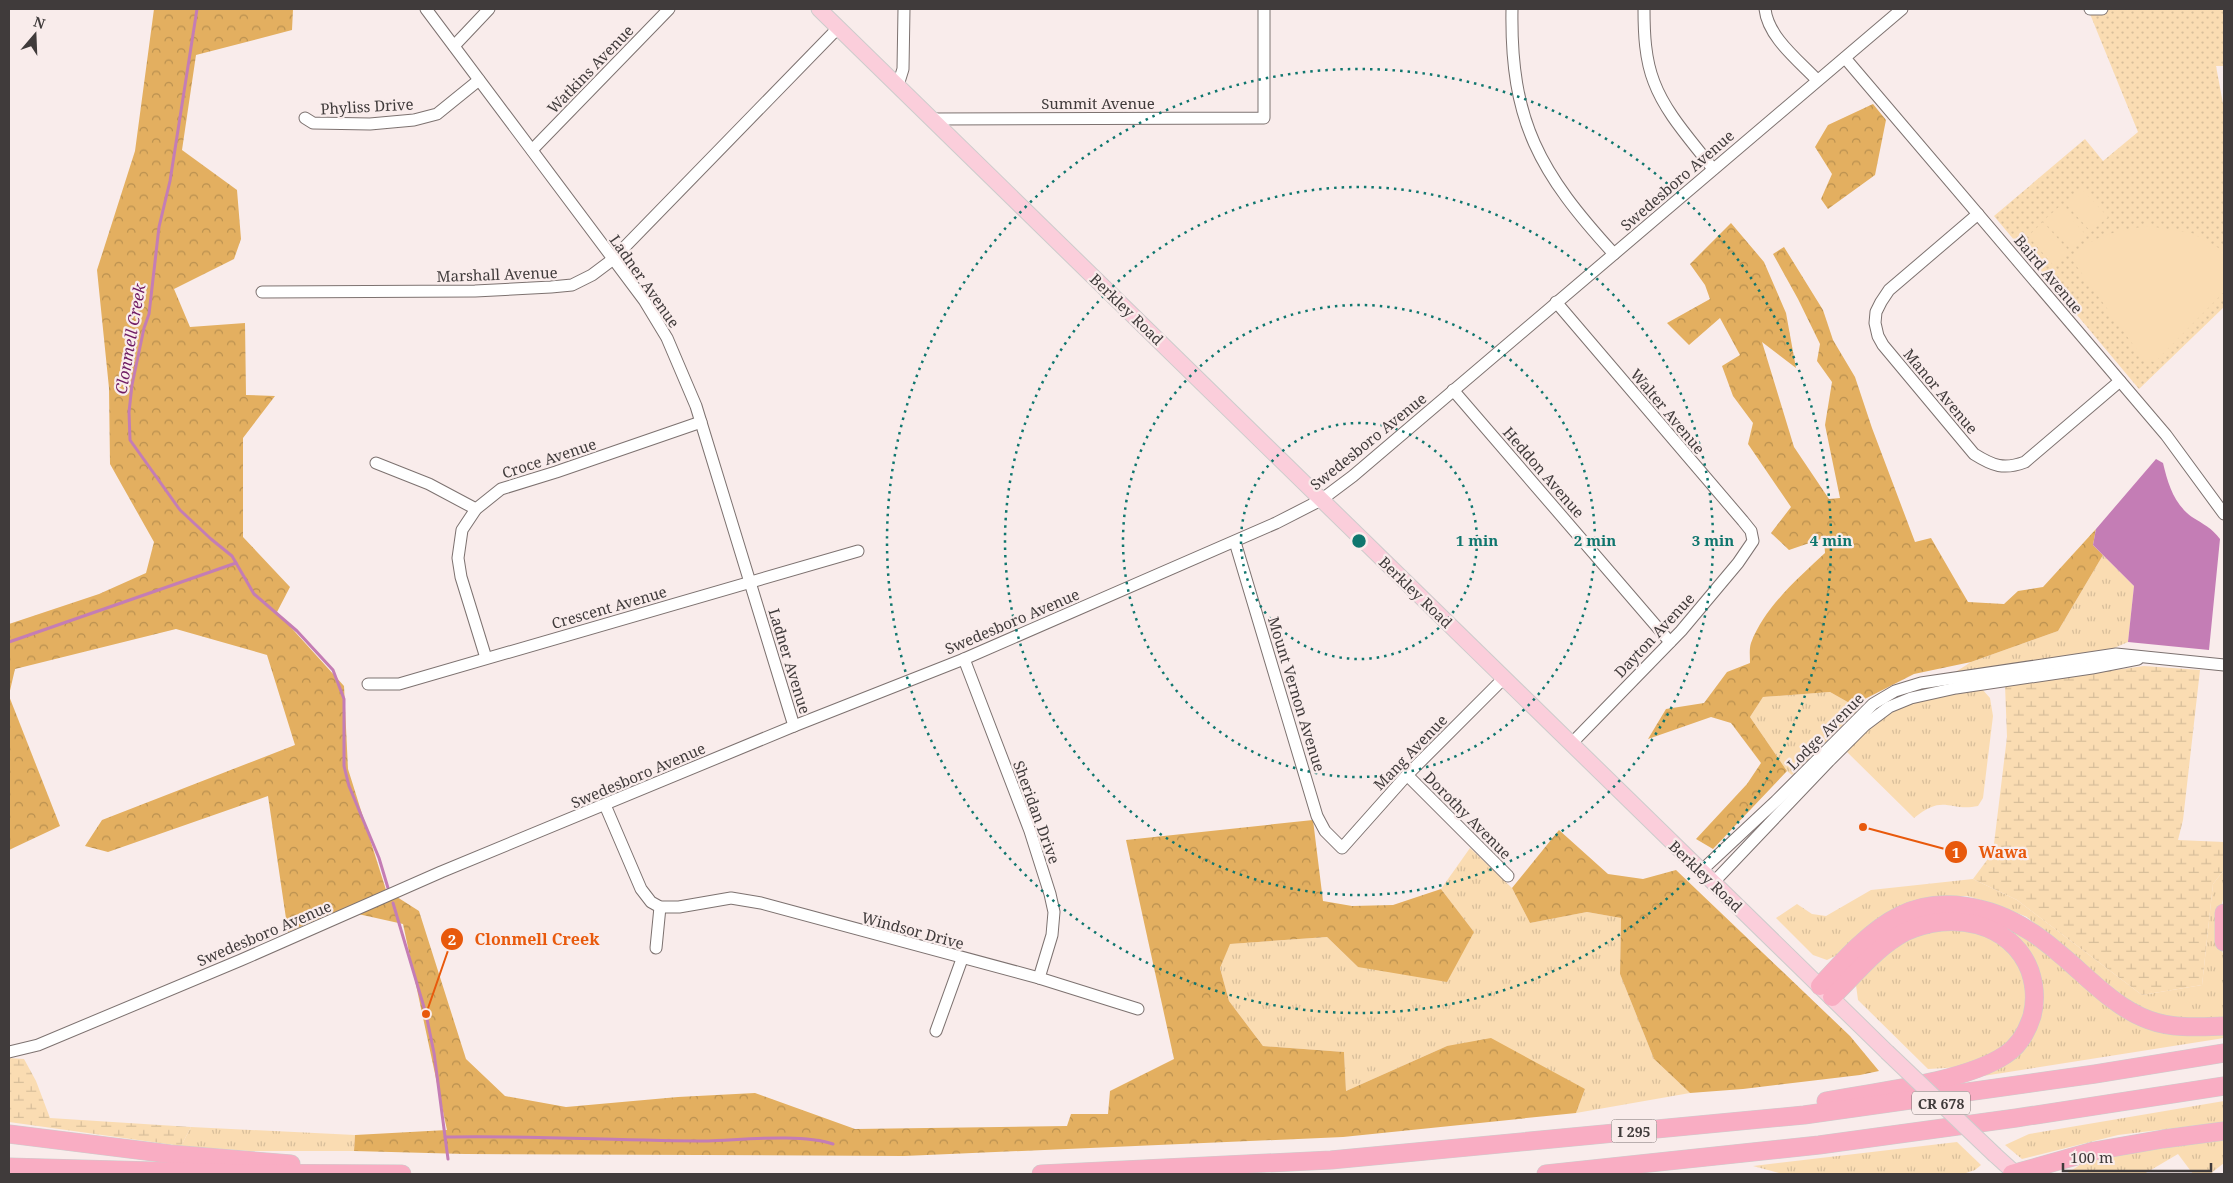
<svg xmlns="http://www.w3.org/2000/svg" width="2233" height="1183" viewBox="0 0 2233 1183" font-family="'Noto Serif',serif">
  <defs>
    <pattern id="grass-tufts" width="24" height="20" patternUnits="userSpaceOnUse" patternTransform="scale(1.25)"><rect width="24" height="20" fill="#fadcb2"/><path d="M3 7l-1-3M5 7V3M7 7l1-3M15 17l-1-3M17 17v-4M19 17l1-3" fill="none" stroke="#d7be9a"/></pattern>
    <pattern id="forest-crowns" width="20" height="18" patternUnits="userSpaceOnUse" patternTransform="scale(1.25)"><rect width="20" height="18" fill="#e3af60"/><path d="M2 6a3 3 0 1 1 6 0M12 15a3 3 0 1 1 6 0" fill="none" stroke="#b99050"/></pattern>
    <pattern id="wetland-marsh" width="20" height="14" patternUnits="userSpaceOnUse" patternTransform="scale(1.25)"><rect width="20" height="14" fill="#fadcb2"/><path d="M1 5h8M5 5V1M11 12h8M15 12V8" fill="none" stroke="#d7be9a"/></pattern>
    <pattern id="park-dots" width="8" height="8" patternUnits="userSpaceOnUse" patternTransform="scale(1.25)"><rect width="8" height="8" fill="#fadcb2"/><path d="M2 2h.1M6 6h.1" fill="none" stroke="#d7be9a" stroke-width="1.8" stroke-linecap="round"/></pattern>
  </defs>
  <rect width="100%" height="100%" fill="#f9eceb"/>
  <g fill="url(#grass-tufts)">
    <polygon points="2103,555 2134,586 2128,642 2114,648 1954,673 1971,662 2058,631"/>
    <path d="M1982,689L1990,698L1993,716L1983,798L1978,806C1949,812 1944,793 1914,818L1845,750L1884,714L1912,700Z"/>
    <polygon points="1830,692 1853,705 1858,710 1792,775 1787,771 1750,717 1763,697"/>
    <polygon points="1470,848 1512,888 1530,923 1587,912 1621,918 1620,974 1654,1059 1690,1093 1576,1113 1585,1089 1447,1046 1346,1091 1344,1052 1263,1046 1229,1001 1220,968 1229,944 1327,937 1358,967 1474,932 1441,889"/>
    <polygon points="2224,870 2224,895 2216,930 2224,957 2224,1019 2177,1019 2145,1012 2120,998 2027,917 1992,903 1967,896 1934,896 1904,904 1887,914 1837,955 1827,960 1813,955 1776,918 1797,904 1812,914 1826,916 1871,890 1973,879 2017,900 2142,995 2202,985 2213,884"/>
    <polygon points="2005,923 2045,952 2114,1008 2224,1032 2224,1038 1983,1076 2013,1058 2042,992 2035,961"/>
    <path d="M1935,928C1954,929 1983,929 1999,939C2021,952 2032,986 2028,1010C2026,1028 2010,1046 1995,1055C1975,1067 1951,1068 1928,1069L1858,1000L1856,985L1871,967L1903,940Z"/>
    <polygon points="2224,1101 2224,1122 2118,1135 2022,1159 2005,1145 2029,1134"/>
    <polygon points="191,1127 355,1135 354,1151 250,1151 181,1146"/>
    <polygon points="2224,1137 2224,1163 2210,1174 2193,1174 2178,1154 2144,1174 2066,1174 2089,1159"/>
    <polygon points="1957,1142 1981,1165 1975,1170 1963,1174 1783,1174 1753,1166"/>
  </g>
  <g fill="url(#forest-crowns)">
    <polygon points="154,9 293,9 292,30 196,55 182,150 237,190 241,239 234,259 174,289 190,327 245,323 246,395 275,396 243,438 243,537 290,587 277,612 344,686 348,769 386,890 419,911 466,1059 505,1096 566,1107 678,1097 755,1093 855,1129 1067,1126 1071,1114 1108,1114 1110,1091 1174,1059 1126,840 1313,820 1323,901 1352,906 1393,905 1441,889 1474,932 1447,982 1358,967 1327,937 1230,944 1220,968 1229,1001 1263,1046 1344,1052 1346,1091 1447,1046 1491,1038 1585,1089 1576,1113 1343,1137 904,1156 465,1154 354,1151 355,1135 447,1130 403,924 340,910 288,932 268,796 108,852 85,846 102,820 295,745 267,655 176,629 15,669 9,695 9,624 99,594 146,573 154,542 110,464 109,388 97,270 135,151"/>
    <polygon points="1873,104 1886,120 1875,175 1828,209 1821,199 1832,174 1815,147 1828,125"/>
    <path d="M1731,223L1764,262L1786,313L1796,368L1762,342L1794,447L1829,499L1840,498L1825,425L1832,382L1817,361L1820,344L1798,299L1773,254L1784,247L1823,310L1833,340L1855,377L1872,428L1915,542L1931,538L1968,602L2004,604L2018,591L2043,587L2096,529L2093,545L2103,555L2058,631L1971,662L1914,674L1853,705L1830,692L1763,697L1750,717L1787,771L1713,849L1696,839L1747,784L1761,763L1731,723L1711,717L1648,739L1666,709L1704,703L1727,672L1750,663C1750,657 1749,649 1751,643C1764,608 1798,578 1825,553L1824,538L1789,550L1771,533L1791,507L1748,444L1753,423L1733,396L1722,366L1740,355L1720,318L1689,345L1667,323L1710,299L1705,285L1690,264Z"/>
    <polygon points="9,696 60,826 9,850"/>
    <polygon points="1559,830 1608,874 1643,879 1676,870 1850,1036 1879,1071 1860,1075 1743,1089 1690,1093 1654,1059 1620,974 1621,918 1587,912 1530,923 1512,888"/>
  </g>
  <g fill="url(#wetland-marsh)">
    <polygon points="2144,666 2200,670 2183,820 2178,840 2224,842 2224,870 2213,884 2202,985 2142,995 2017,900 1973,879 1993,852 2007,737 2005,685"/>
    <polygon points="9,1058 24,1059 36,1081 50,1118 191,1127 181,1146 9,1122"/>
  </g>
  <polygon fill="url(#park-dots)" points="2088,9 2224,9 2224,66 2216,66 2224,109 2224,307 2139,389 1994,216 2085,139 2103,161 2138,132"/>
  <g fill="#fadcb2">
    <polygon points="2081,188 2108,217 2091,232 2065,203"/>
    <polygon points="2060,206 2087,236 2071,250 2044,220"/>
    <polygon points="2043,222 2070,252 2054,266 2028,236"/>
    <path d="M2148,226L2192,233L2224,251V292L2155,362L2144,360L2070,257C2095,235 2115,231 2148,226Z"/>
  </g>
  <path fill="#c47db5" d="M2156,459L2163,463C2168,484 2174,504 2192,517C2203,524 2212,528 2220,539L2209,650L2128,642L2134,586L2093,545L2096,529Z"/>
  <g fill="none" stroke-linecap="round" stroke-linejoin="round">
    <g stroke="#c47db5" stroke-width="3">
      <polyline points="197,9 170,181 159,227 149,314 144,328 132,385 129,412 130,440 180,510 211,539 232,556 254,594 297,631 333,670 344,699 344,766 349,786 379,858 388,888"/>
      <polyline points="9,642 236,563"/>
      <polyline points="393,903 426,1014 434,1053 448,1159"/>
      <path d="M445,1137C532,1135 620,1141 708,1141C742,1140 801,1133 833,1144"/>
    </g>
    <defs>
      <g id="minor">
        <polyline points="426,9 644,300 667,338 696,406 794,726"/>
        <path d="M1512,9C1510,122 1540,173 1614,254"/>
        <path d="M1644,9C1644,33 1645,59 1654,82C1666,114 1692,141 1713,169"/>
        <path d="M1765,9C1768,37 1798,60 1817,80"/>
        <polyline points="2090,9 2102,9"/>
        <polyline points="454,46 489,9"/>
        <polyline points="1845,58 2166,435 2224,514"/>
        <polyline points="898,85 903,69 904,9"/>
        <polyline points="305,118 313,123 370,124 414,120 437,114 479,80"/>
        <polyline points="932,119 1264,118 1264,9"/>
        <polyline points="532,150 669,9"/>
        <path d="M1978,214L1889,290L1881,302L1876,312L1875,323L1878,336L1883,345L1974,454C1993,466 2004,470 2025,462L2120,381"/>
        <polyline points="262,292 475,291 551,287 572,285 592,275 612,260 838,28"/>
        <polyline points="1556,302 1743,521 1751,531 1753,541 1738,563 1681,631 1571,744"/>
        <polyline points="1453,390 1670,642"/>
        <polyline points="376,463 429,484 476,509"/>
        <polyline points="1235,542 1317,816 1325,831 1342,848 1407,775 1504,678"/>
        <polyline points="486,658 461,577 458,558 462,530 476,509 501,489 556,472 701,422"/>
        <polyline points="964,659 1030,831 1050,894 1054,912 1052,935 1039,978"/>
        <polyline points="368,684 399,684 858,551"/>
        <polyline points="1407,775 1508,876"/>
        <polyline points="605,805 641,889 651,902 660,907 679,907 731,898 761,903 1039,978 1138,1009"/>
        <polyline points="1701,871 1776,801 1873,704 1895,691 1921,683 2116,654 2224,665"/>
        <polyline points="1713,883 1829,761 1865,725 1889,707 1911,698 1956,688 2092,668 2138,659"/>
        <polyline points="656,948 660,907"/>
        <polyline points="936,1031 962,959"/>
        <polyline points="9,1052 38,1045 241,960 441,872 794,726 964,659 1276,523 1321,500 1353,476 1902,9"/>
      </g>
      <g id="major">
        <polyline points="819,9 1887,1052"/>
        <polyline points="1995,1155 2016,1174"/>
      </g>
      <g id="highway">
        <polyline points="2224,913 2224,942"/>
        <path d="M1820,986C1841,963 1870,930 1899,916C1940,895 1991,906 2028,930C2042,938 2055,950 2067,960C2092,982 2118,1009 2149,1020C2173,1029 2199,1027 2224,1026"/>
        <path d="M1826,1101C1874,1092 1965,1082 2005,1055C2019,1046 2027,1032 2032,1016C2036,1001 2035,986 2030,971C2012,922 1950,910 1905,932C1876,947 1855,975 1832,997"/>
        <polyline points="9,1134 170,1154 291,1164"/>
        <polyline points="9,1167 226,1173 402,1174"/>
        <polyline points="1041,1174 1331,1160 1804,1115 2095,1074 2224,1053"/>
        <polyline points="1546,1174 1819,1145 2016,1118 2224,1086"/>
        <polyline points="2012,1174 2094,1151 2163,1139 2224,1131"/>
      </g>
    </defs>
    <use href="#minor" stroke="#7d7270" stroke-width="13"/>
    <use href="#major" stroke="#cdcccc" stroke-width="17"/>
    <use href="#highway" stroke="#cdcccc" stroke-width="19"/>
    <use href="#minor" stroke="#fff" stroke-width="11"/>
    <use href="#major" stroke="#fbcedb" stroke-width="15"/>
    <use href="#highway" stroke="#f9adc3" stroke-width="18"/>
    <defs>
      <polyline id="major-bridge" points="1887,1052 1995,1155"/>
    </defs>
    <use href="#major-bridge" stroke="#cdcccc" stroke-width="17" stroke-linecap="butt"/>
    <use href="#major-bridge" stroke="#fbcedb" stroke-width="15"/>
  </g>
  <g fill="none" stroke="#0f766e" stroke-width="2.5" stroke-dasharray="2.5 5">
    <circle cx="1359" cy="541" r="118"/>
    <circle cx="1359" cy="541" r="236"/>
    <circle cx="1359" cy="541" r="354"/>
    <circle cx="1359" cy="541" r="472"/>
  </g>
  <g text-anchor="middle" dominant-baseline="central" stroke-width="4.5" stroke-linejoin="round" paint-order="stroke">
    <g fill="#f9eceb" stroke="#787070" stroke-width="1">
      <rect x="1912" y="1091.5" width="58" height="23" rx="4"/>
      <rect x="1611.5" y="1119.5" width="45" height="23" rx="4"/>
    </g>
    <g font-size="14" font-weight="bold" fill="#403b3b">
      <text x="1941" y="1103">CR 678</text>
      <text x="1634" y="1131">I 295</text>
    </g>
    <g font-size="15" fill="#403b3b" stroke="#f9eceb">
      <text transform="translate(590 69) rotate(-46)">Watkins Avenue</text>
      <text x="1098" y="103">Summit Avenue</text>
      <text transform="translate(367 106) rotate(-3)">Phyliss Drive</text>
      <text transform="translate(1677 180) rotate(-41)">Swedesboro Avenue</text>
      <text transform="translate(497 274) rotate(-2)">Marshall Avenue</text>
      <text transform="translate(2049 274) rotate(50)">Baird Avenue</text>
      <text transform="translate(645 281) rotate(55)">Ladner Avenue</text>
      <text transform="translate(1127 309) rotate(44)">Berkley Road</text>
      <text transform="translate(1941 391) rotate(50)">Manor Avenue</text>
      <text transform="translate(1668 411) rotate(50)">Walter Avenue</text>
      <text transform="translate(1368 441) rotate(-39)">Swedesboro Avenue</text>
      <text transform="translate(549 458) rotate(-18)">Croce Avenue</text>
      <text transform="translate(1544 472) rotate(49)">Heddon Avenue</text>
      <text transform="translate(1416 592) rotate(44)">Berkley Road</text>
      <text transform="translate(609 607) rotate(-16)">Crescent Avenue</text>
      <text transform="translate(1012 621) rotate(-23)">Swedesboro Avenue</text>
      <text transform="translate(1654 635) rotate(-47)">Dayton Avenue</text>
      <text transform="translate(790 661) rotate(73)">Ladner Avenue</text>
      <text transform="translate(1297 694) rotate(73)">Mount Vernon Avenue</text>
      <text transform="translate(1825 731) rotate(-45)">Lodge Avenue</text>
      <text transform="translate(1410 752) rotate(-46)">Mang Avenue</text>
      <text transform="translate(638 775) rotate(-23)">Swedesboro Avenue</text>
      <text transform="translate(1037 812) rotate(70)">Sheridan Drive</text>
      <text transform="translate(1468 815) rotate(45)">Dorothy Avenue</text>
      <text transform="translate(1706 876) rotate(44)">Berkley Road</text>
      <text transform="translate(913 930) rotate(15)">Windsor Drive</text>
      <text transform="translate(264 933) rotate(-23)">Swedesboro Avenue</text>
    </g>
    <g font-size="16" font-style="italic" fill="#6f1b63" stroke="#f9eceb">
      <text transform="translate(130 339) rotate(-80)">Clonmell Creek</text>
    </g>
  </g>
  <circle cx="1359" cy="541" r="8" fill="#0f766e" stroke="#f9eceb" stroke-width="2.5"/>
  <g font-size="15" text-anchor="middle" font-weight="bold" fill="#0f766e" stroke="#f9eceb" stroke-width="4.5" stroke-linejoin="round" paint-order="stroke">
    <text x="1477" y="546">1 min</text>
    <text x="1595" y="546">2 min</text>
    <text x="1713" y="546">3 min</text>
    <text x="1831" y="546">4 min</text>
  </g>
  <path fill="none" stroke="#e8590c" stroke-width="2" d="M1863 827L1956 852M426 1014L452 939"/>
  <g fill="#e8590c" stroke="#f9eceb" stroke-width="2">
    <circle cx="1863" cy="827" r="5"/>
    <circle cx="426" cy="1014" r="5"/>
    <circle cx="1956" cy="852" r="12"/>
    <circle cx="452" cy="939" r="12"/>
  </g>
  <g font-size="15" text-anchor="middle" font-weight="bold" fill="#fff">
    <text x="1956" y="858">1</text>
    <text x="452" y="945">2</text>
  </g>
  <g font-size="16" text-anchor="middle" font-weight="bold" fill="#e8590c" stroke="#f9eceb" stroke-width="4.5" stroke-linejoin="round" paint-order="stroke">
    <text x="2003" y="858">Wawa</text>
    <text x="537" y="945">Clonmell Creek</text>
  </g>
  <rect width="2233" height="1183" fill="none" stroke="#403b3b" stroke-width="20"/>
  <g transform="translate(35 35) rotate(19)" stroke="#f9eceb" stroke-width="4" paint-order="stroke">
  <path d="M0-4L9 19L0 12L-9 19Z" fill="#403b3b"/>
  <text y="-8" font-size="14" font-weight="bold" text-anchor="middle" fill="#403b3b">N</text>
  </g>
  <path d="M2063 1163v8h148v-8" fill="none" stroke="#403b3b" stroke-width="2.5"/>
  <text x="2070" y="1163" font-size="15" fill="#403b3b" stroke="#f9eceb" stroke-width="4" paint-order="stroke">100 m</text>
</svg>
